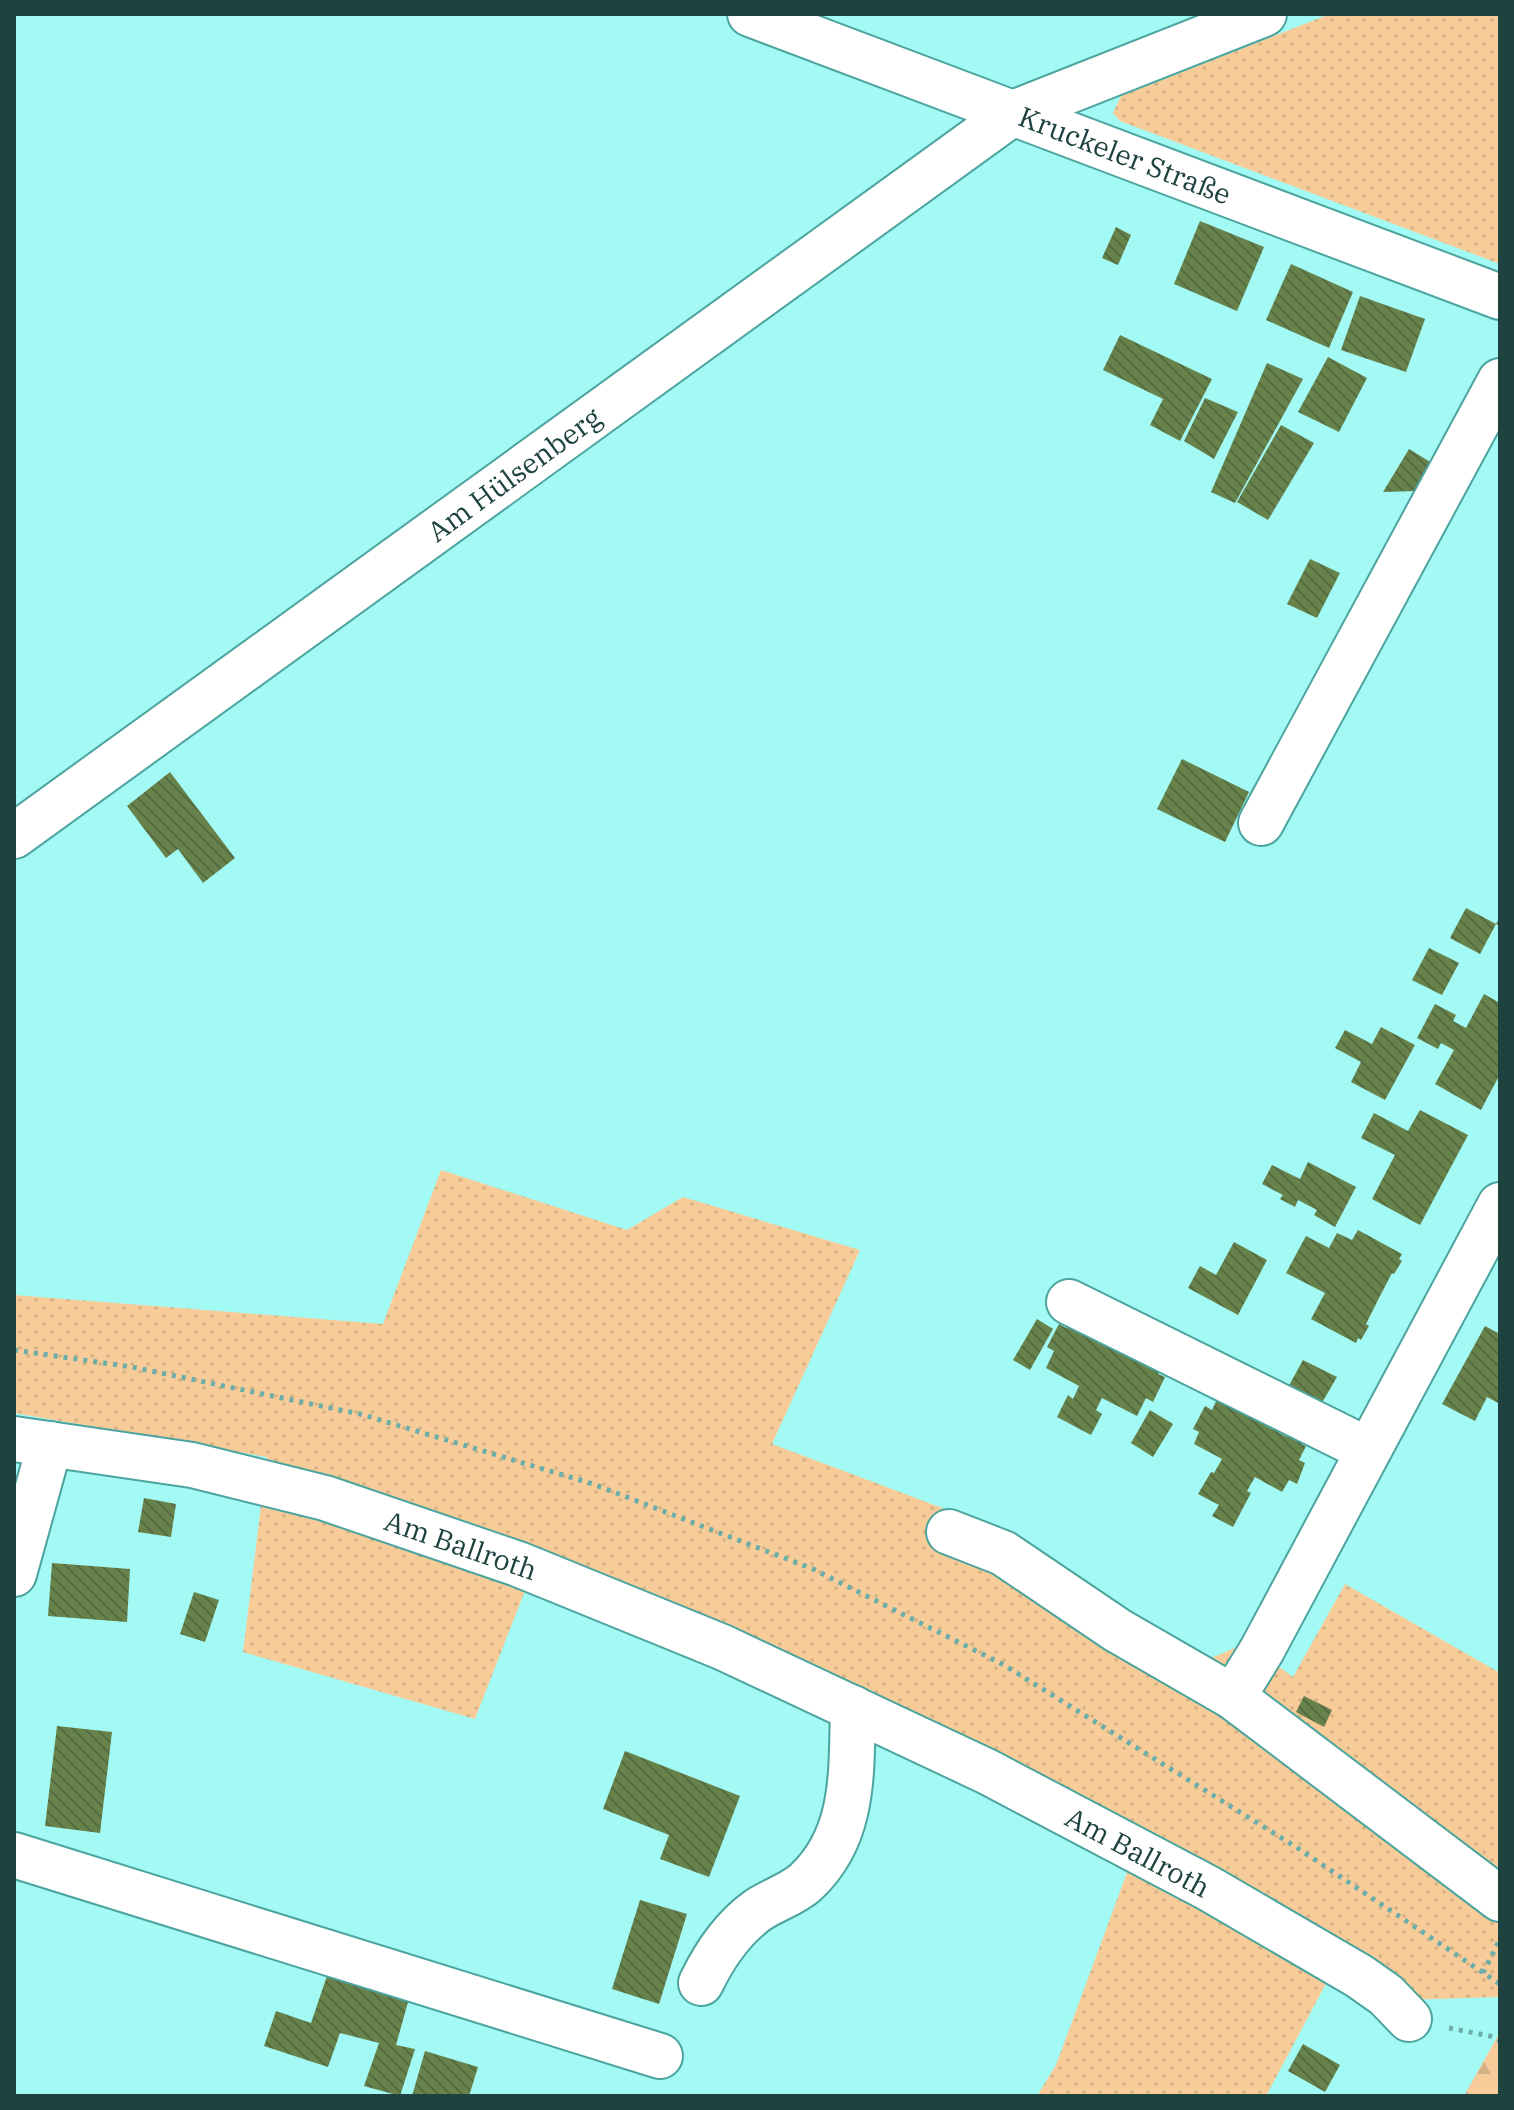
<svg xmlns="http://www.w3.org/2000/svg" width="1514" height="2110" viewBox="0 0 1514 2110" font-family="'IBM Plex Serif',serif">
  <defs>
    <pattern id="green-dots" width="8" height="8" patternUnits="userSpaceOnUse" patternTransform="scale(2)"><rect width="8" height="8" fill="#f8cc99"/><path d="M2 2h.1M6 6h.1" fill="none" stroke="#d4b085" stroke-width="1.8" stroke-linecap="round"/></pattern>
    <pattern id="forest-firs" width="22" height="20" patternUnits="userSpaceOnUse" patternTransform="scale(2)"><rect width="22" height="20" fill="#f8cc99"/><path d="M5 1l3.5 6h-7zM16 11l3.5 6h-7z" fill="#d4b085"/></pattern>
    <pattern id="building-back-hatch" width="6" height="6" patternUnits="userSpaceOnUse" patternTransform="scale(2)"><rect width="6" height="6" fill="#67824b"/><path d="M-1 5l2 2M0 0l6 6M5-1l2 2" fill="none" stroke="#546c40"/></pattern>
  </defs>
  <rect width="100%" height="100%" fill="#a3faf4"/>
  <g fill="url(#green-dots)">
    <polygon points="1330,14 1500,14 1500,264 1120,121 1113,113 1121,96"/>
    <polygon points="441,1170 627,1230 683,1197 860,1250 772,1444 953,1512 1178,1654 1214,1657 1246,1643 1293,1677 1345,1584 1500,1673 1500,1997 1372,2001 1330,1976 1266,2096 1037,2096 1056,2065 1128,1870 878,1739 775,1692 526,1588 475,1719 243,1652 267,1457 14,1413 14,1295 383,1324"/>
  </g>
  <polygon fill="url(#forest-firs)" points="1500,2032 1500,2096 1464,2096"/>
  <g fill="url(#building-back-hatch)">
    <polygon points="1200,221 1264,247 1237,311 1174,284"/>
    <polygon points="1116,227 1131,235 1118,265 1102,258"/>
    <polygon points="1291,264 1353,292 1329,348 1266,320"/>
    <polygon points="1360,296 1425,319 1406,372 1341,350"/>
    <polygon points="1120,335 1212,379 1180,441 1150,425 1163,399 1103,370"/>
    <polygon points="1328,357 1367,378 1339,432 1298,412"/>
    <polygon points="1267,363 1303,379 1235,503 1211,492"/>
    <polygon points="1205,398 1238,412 1214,459 1184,441"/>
    <polygon points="1281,425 1314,443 1268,520 1237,502"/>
    <polygon points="1409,449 1432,463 1416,491 1383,492"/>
    <polygon points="1310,559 1340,573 1317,618 1287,604"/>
    <polygon points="1182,759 1249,792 1225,842 1157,809"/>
    <polygon points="170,772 235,858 203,883 178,849 166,858 127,806"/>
    <polygon points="1466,908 1496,924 1500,917 1500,926 1496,924 1480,954 1450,938"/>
    <polygon points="1429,948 1459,963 1442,995 1412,980"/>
    <polygon points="1484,994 1500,1003 1500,1074 1481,1110 1435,1084 1454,1050 1441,1043 1438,1049 1417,1038 1435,1004 1456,1015 1453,1021 1466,1028"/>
    <polygon points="1381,1027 1415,1045 1385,1100 1351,1082 1361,1062 1335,1048 1345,1030 1372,1044"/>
    <polygon points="1420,1110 1468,1135 1420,1225 1372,1199 1395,1155 1361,1138 1374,1113 1408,1131"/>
    <polygon points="1308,1162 1356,1187 1335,1227 1314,1215 1317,1210 1298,1200 1295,1207 1280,1199 1283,1195 1262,1184 1272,1165 1300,1179"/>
    <polygon points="1358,1230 1402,1254 1399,1259 1402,1261 1394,1274 1392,1273 1379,1298 1366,1324 1369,1326 1361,1340 1358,1338 1356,1343 1311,1319 1325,1293 1286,1273 1306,1236 1329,1248 1337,1233 1352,1240"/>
    <polygon points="1234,1242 1267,1260 1238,1315 1188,1288 1200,1266 1216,1275"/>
    <polygon points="1037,1319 1053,1329 1030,1370 1013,1360"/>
    <polygon points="1070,1321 1161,1368 1158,1374 1165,1377 1153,1402 1146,1398 1137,1416 1102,1398 1096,1410 1102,1414 1091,1435 1057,1417 1068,1395 1073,1399 1079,1386 1046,1368 1054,1351 1047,1347 1059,1324 1066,1328"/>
    <polygon points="1485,1326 1500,1334 1500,1404 1487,1397 1475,1421 1442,1404"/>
    <polygon points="1303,1360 1337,1377 1320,1406 1287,1389"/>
    <polygon points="1217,1399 1237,1406 1235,1409 1287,1437 1289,1434 1303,1441 1301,1444 1306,1446 1299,1460 1305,1463 1297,1484 1289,1480 1282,1492 1255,1477 1247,1491 1251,1493 1233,1527 1212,1516 1219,1505 1198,1494 1211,1472 1214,1473 1222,1459 1194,1444 1199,1432 1193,1429 1205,1406 1212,1410"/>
    <polygon points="1150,1410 1173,1424 1153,1457 1131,1443"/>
    <polygon points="144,1498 176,1504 171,1537 138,1532"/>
    <polygon points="52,1563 130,1569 127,1622 48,1616"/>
    <polygon points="194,1592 219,1600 205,1642 180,1634"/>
    <polygon points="1304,1696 1332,1710 1324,1727 1296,1712"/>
    <polygon points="57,1726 112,1732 100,1833 45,1826"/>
    <polygon points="625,1751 740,1796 709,1877 660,1859 669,1835 603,1809"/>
    <polygon points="640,1900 687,1914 659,2004 612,1989"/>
    <polygon points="329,1970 410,1995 396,2045 415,2049 400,2096 364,2086 379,2043 340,2033 328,2067 264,2046 276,2011 311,2023"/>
    <polygon points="1303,2044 1340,2065 1325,2092 1288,2071"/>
    <polygon points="425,2051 478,2067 469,2096 412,2096"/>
  </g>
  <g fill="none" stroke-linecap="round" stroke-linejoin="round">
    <defs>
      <g id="minor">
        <polyline points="750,14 1500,297"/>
        <polyline points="1261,823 1500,381"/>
        <polyline points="14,836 1013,113 1264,14"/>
        <polyline points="1069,1302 1368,1450"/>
        <polyline points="14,1439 192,1465 325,1498 518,1564 722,1647 988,1772 1208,1888 1359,1976 1386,1995 1409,2019"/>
        <polyline points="949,1532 1003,1553 1117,1630 1233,1697 1500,1899"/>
        <polyline points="14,1574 50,1444"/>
        <polyline points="1233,1697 1262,1650 1500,1205"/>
        <polyline points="14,1855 660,2056"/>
        <path d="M701,1983C714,1956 733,1928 758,1910C773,1900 793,1894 806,1882C856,1835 851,1771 853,1708"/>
      </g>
    </defs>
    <use href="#minor" stroke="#4ca49f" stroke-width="48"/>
    <g stroke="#6bada8" stroke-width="5" stroke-dasharray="4 6" stroke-linecap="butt">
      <polyline points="14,1350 132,1367 360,1414 593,1484 813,1569 1004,1665 1296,1847 1500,1984"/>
      <polyline points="1483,1973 1500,1939"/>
      <polyline points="1449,2028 1490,2036 1500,2041"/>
    </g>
    <use href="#minor" stroke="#fff" stroke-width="44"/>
  </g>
  <g text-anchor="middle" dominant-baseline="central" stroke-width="8" stroke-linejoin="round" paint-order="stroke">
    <g font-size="28" fill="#1d423f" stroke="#fff">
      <text transform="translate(1125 155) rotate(21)">Kruckeler Straße</text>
      <text transform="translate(514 474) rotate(-36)">Am Hülsenberg</text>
      <text transform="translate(461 1545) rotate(19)">Am Ballroth</text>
      <text transform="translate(1138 1852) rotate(28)">Am Ballroth</text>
    </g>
  </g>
  <rect width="1514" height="2110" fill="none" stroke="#1d423f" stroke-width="32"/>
</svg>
